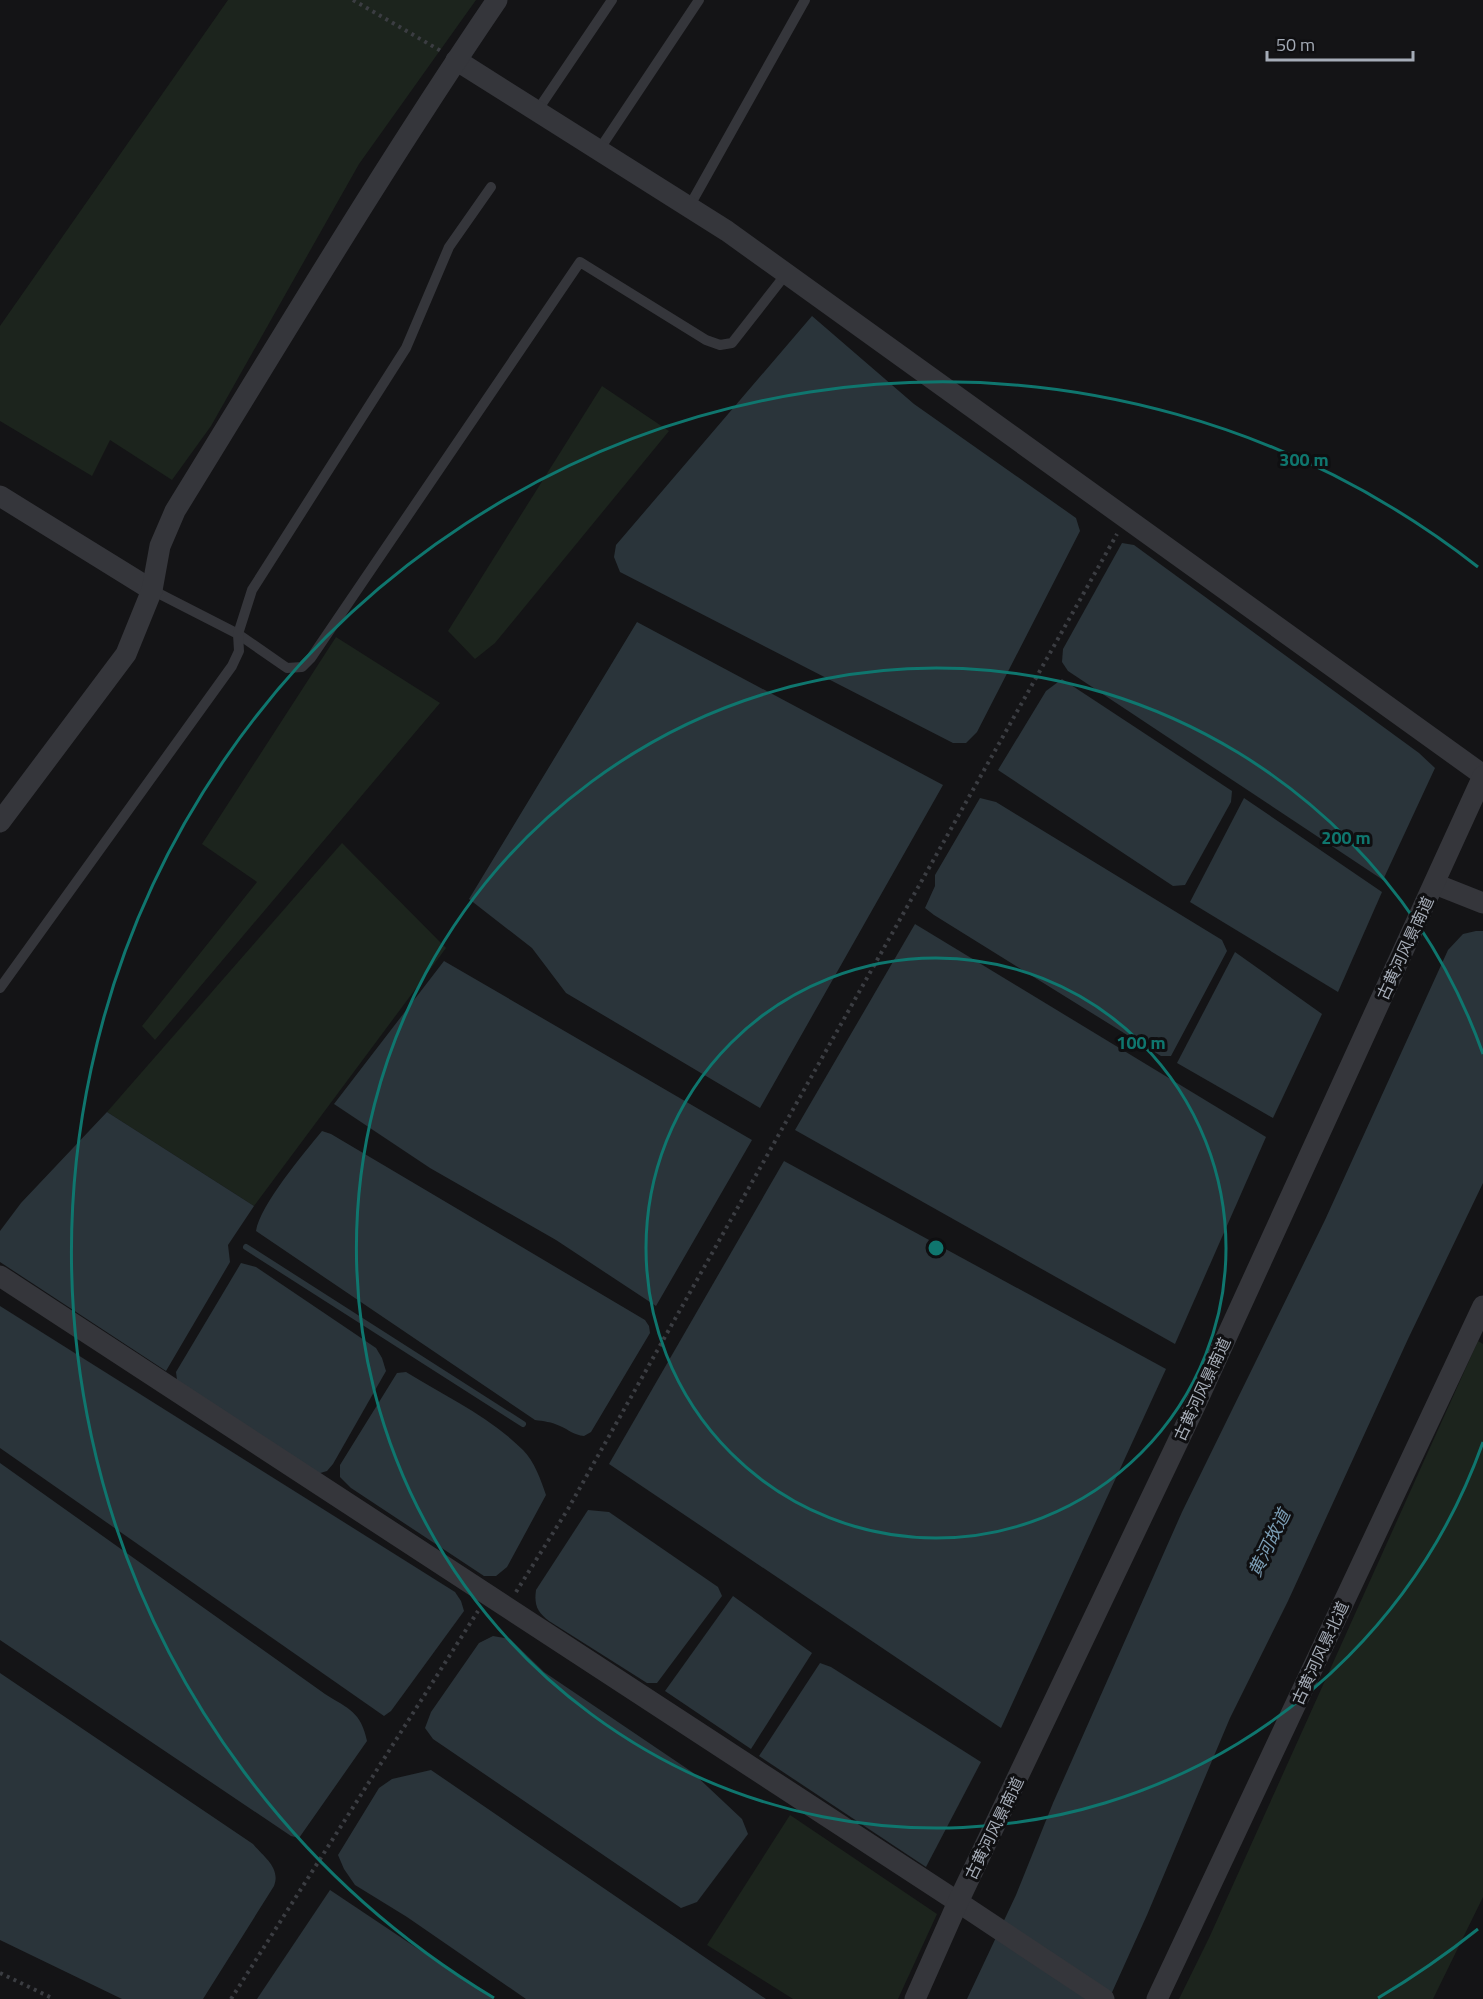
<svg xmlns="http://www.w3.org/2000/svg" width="1483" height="1999" viewBox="0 0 1483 1999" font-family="'Titillium Web','Noto Sans SC',sans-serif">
  <rect width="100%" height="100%" fill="#141416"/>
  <g fill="#1c241d">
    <polygon points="228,0 476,0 359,164 211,426 172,480 110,440 92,476 0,421 0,326"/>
    <polygon points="602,386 669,431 495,643 475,659 448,631"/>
    <polygon points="336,637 440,703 155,1040 142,1026 257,882 202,844"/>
    <polygon points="342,843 446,948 254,1206 107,1112"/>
    <polygon points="1478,1341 1483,1344 1483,1897 1433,1999 1179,1999 1209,1938"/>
    <polygon points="790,1815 937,1914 898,1999 793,1999 707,1945"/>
  </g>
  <g fill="#2a343a">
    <polygon points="812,316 914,404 1076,518 1080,531 977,732 966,743 953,743 620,572 614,557 616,545"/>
    <polygon points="1122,543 1134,545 1419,753 1435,768 1383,880 1068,671 1062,662 1063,649"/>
    <polygon points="637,622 943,785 760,1108 566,993 532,948 469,899"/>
    <polygon points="1062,679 1232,791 1231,802 1185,885 1173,886 998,770 1046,691"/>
    <polygon points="980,798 996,802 1222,940 1227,951 1171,1056 1161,1056 934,915 925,908 935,886 935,875"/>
    <polygon points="1244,798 1382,892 1338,992 1190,902"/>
    <polygon points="915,924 1266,1137 1175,1344 795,1130"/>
    <polygon points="1476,931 1483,931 1483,1183 1408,1339 1288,1601 1230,1718 1147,1915 1109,1999 967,1999 1016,1895 1053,1803 1182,1512 1325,1220 1448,950 1463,934"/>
    <polygon points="1235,952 1322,1014 1273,1118 1177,1063"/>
    <polygon points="444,961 752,1140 656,1306 556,1240 430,1168 334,1104"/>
    <polygon points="107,1112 254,1206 228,1245 230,1262 166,1371 0,1262 0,1231 21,1203"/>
    <path d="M322,1131L331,1134L645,1320L649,1326L650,1333L591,1432L584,1436C574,1435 569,1430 560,1426C552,1422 543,1421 535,1420L256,1231C260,1205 304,1153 322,1131Z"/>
    <polygon points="784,1161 1166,1369 1001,1728 609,1464"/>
    <polygon points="241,1263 256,1267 376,1348 382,1358 386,1371 333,1464 327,1471 317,1474 177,1380 176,1372"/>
    <polygon points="0,1306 455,1592 461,1601 464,1611 391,1711 384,1716 0,1448"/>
    <path d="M406,1372C445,1396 490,1417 523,1450C534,1461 541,1480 546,1495L507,1567L496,1576H484L351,1488L340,1477V1465L397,1373Z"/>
    <path d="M0,1463L325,1694C349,1709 361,1712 367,1741L299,1838L291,1836L0,1640Z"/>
    <path d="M588,1510L609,1512L718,1587L722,1596L657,1683H647L549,1621C537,1612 534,1605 536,1590Z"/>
    <polygon points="733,1596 812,1653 751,1749 665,1691"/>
    <polygon points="493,1636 510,1639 544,1672 692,1772 742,1819 748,1834 697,1902 681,1908 433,1739 425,1728 431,1712 479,1643"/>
    <polygon points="820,1663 831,1667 981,1762 926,1867 759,1756"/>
    <path d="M0,1673L253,1844C264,1857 281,1868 274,1886L203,1999H122L0,1940Z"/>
    <polygon points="431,1770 766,1999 526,1999 407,1917 355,1885 344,1869 338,1855 379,1788 392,1779"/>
    <polygon points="330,1890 493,1999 257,1999"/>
  </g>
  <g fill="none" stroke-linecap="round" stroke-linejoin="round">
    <polyline stroke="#2a343a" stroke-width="6" points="246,1247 523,1424"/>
    <g stroke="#3b3d42" stroke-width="4" stroke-dasharray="3 4.5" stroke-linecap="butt">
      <polyline points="353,0 441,51"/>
      <polyline points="516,1592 568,1509 1117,534"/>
      <polyline points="0,1973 54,1999"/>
      <polyline points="231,1999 478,1611"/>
    </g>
    <g stroke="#35363b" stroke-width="10">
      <polyline points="537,111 612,0"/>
      <polyline points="599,150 699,0"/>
      <polyline points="689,207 805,0"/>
      <polyline points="152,590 238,634 287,668 302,667 311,658 330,630 580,262 706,340 720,345 732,343 786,274"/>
      <polyline points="0,988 232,666 239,651 238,634 252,590 406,348 449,247 491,187"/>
    </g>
    <g stroke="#35363b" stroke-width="21">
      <polyline points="456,60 727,231 1483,775"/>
      <polyline points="0,496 152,590"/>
      <path d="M0,822L126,654L152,590L160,546L175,511C281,339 384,166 497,0"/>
      <polyline points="1435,884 1483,903"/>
      <polyline points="0,1276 958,1902 1104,1999"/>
      <polyline points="915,1999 958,1902 1194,1408 1483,776"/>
      <polyline points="1157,1999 1483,1306"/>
    </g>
  </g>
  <g fill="none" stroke="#0f766e" stroke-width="3">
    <circle cx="936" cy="1248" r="290"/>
    <path d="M1483 1442A580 580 0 1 1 1483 1054"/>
    <path d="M1478 1929A870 870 0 0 1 1378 1998M494 1998A870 870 0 1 1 1478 567"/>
  </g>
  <g text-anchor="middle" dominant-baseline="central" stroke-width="6" stroke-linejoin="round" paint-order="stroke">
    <g font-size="16" fill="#a5acb7" stroke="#0f0f11">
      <text transform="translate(1405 948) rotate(-65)">古黄河风景南道</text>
      <text transform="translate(1202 1389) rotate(-65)">古黄河风景南道</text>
      <text transform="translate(1320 1653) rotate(-65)">古黄河风景北道</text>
      <text transform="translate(994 1828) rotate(-64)">古黄河风景南道</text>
    </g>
    <g font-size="18" font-style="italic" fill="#7a9cb3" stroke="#0f0f11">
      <text transform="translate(1269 1543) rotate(-64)">黄河故道</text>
    </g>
  </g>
  <circle cx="936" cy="1248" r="9" fill="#0f766e" stroke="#0f0f11" stroke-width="3"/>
  <g font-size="18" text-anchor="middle" font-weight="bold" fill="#0f766e" stroke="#0f0f11" stroke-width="6" stroke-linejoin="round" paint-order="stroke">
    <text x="1304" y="466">300 m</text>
    <text x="1346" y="844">200 m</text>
    <text x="1141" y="1049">100 m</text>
  </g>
  <path d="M1267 51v9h146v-9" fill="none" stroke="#a5acb7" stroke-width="3"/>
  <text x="1276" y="51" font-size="18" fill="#a5acb7" stroke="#0f0f11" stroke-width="4.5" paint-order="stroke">50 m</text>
</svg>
